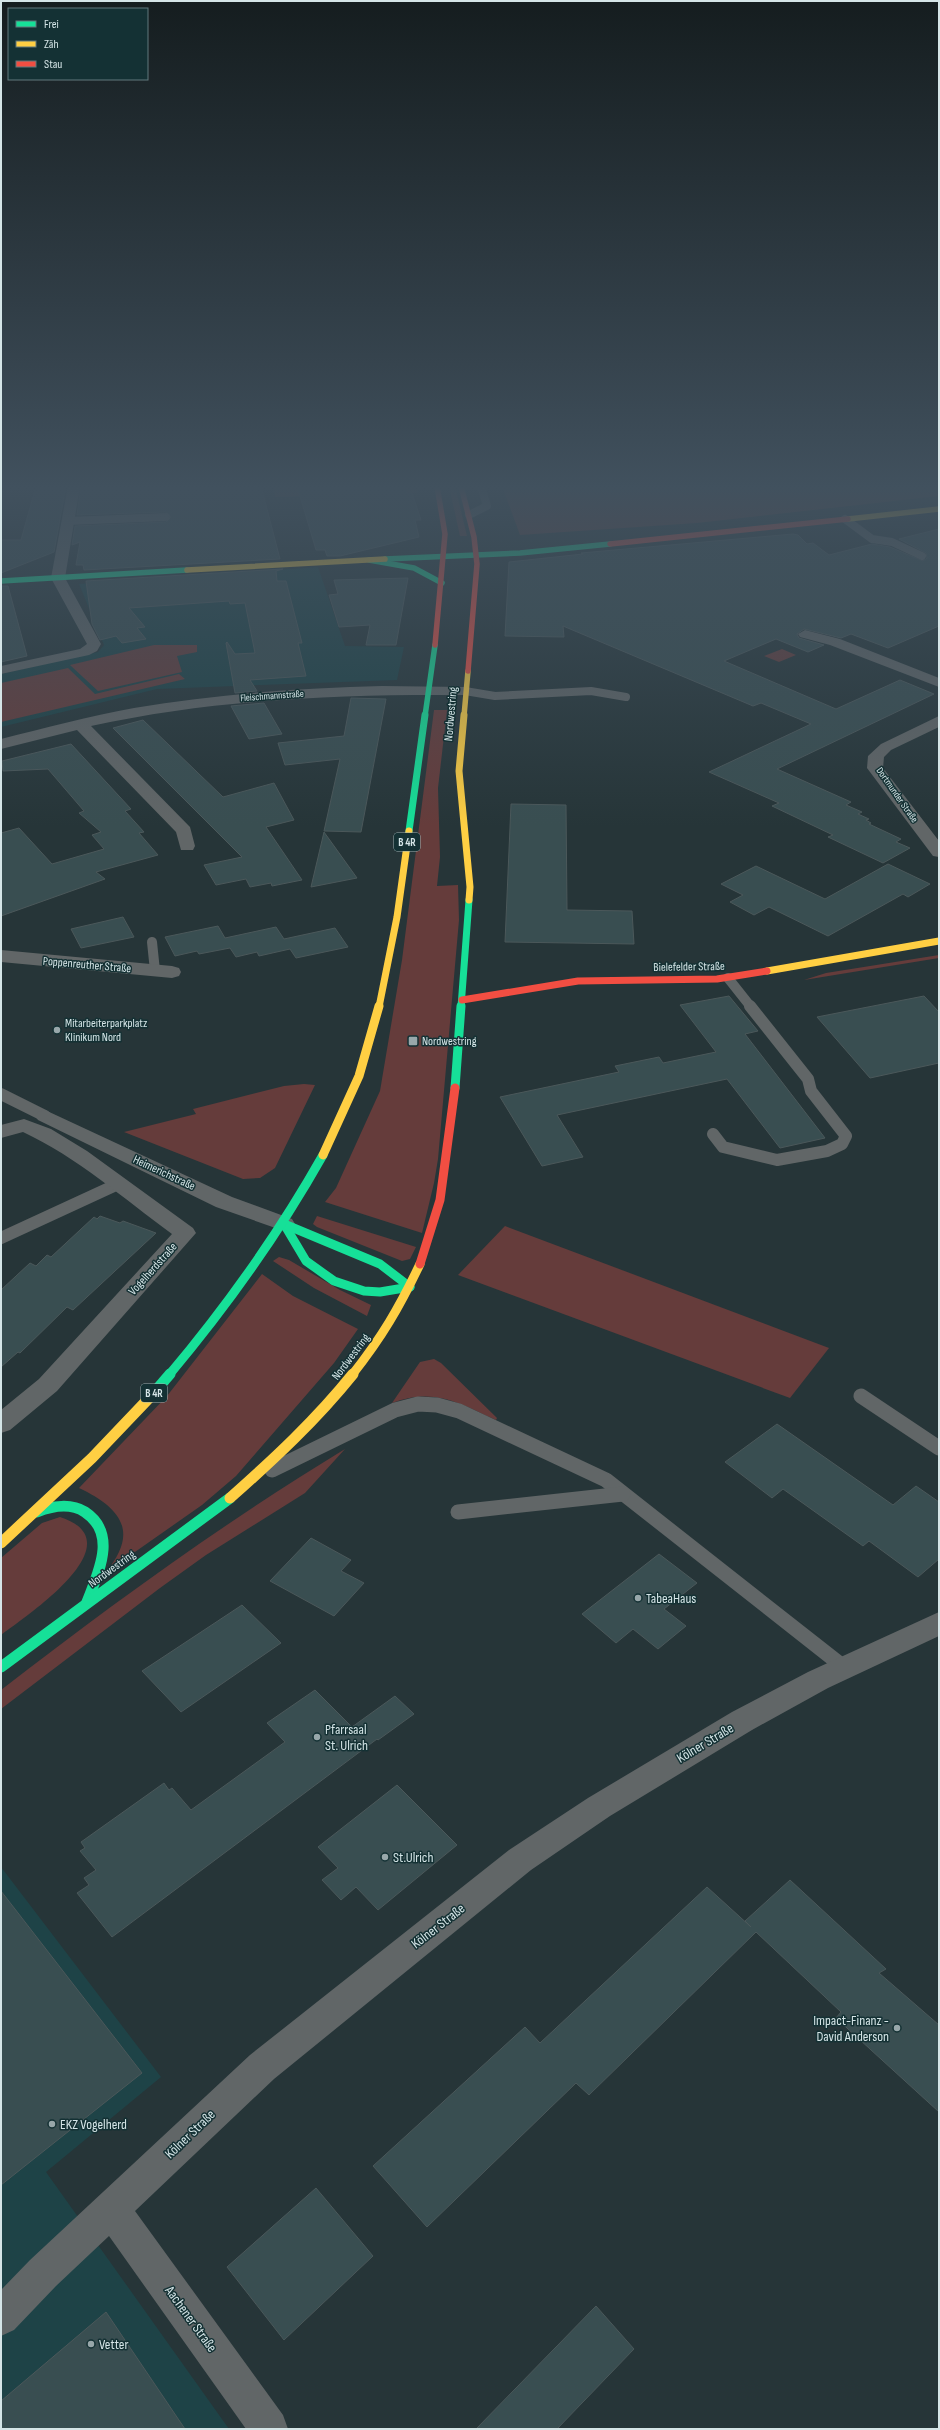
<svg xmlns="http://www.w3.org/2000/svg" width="940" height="2430" viewBox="0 0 940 2430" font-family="'Sofia Sans Condensed',sans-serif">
  <rect width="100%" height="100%" fill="#263538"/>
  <g fill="#1e4347">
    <polygon points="318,567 345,646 404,647 397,680 157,689 1,727 1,674 98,652 104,645 79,584"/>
    <polygon points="1,1867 161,2077 46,2172 229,2429 1,2429"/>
  </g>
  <g fill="#653c3b">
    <polygon points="274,486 415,486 417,493 275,497"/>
    <polygon points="449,486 455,486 467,536 460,536"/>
    <polygon points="502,486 939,486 939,496 697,523 520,535"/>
    <polygon points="154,645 197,645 197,652 177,656 182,672 98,691 70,665"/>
    <polygon points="782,649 796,655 779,662 764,656"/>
    <polygon points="68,668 95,694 179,674 185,679 1,722 1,683"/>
    <polygon points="434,710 447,710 438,788 440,857 437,886 458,885 459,920 438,1159 434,1183 422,1233 325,1202 336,1188 380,1091 402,960"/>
    <polygon points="939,955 939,958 804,980 826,973"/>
    <polygon points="304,1084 315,1085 275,1168 260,1178 243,1179 124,1132 196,1114 193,1109 284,1086"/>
    <polygon points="317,1216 416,1247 410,1259 402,1261 317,1227 313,1224"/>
    <polygon points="505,1226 829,1348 790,1398 458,1275"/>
    <polygon points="279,1257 289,1260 340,1290 371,1305 367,1316 314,1288 273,1261"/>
    <path d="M262,1274L293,1296L358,1329L334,1363L236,1476L202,1505L105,1573C140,1532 121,1508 79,1488L167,1396Z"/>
    <path d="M434,1359L441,1363L497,1418L496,1420C459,1403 434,1387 392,1403L420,1362Z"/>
    <path d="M345,1449L305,1493L206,1555L160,1588L1,1709V1690C112,1604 225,1522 345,1449Z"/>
    <path d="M60,1517C137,1542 28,1615 1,1635V1558L42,1523Z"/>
  </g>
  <g fill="#394e51" stroke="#4b585a">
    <polygon points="36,486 66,486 54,552 1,573 1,540 21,540"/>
    <polygon points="81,486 261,486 280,559 84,570 83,565 76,565 80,542 72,545 75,526 166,522 171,517 166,512 77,515"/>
    <polygon points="297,486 406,486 407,493 412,493 421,520 415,520 419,537 340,556 327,556 325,550 316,550"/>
    <polygon points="939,529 939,626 888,648 851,634 841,638 804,629 797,634 799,638 824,645 808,652 776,639 724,661 836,709 900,680 934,694 777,769 851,802 846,805 862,812 858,814 869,819 866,820 871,823 869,824 901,839 896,842 910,848 883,863 828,837 833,835 772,806 779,803 709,772 811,724 761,703 753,706 563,626 564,637 505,636 509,562 583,554 581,553 793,534 798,535 807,544 813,543 829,555 872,544 890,547 923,561 927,558 926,553 899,539"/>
    <polygon points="283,569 276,571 277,581 286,581 302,643 298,643 306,676 250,680 257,691 235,693 226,643 227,642 235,654 255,653 245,603 230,604 229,601 129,608 145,627 137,628 146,639 122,643 116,636 100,640 92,624 86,581"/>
    <polygon points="408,578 396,645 366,645 370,625 339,627 329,595 338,594 334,580"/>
    <polygon points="1,586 8,586 27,656 1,662"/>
    <polygon points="351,698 386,699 361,832 324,831 340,759 285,765 278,743 344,736"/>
    <polygon points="264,703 282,734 249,739 231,706"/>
    <polygon points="143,720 223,797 274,783 294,820 266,827 302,880 272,886 271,883 250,887 246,879 216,885 204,865 242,857 113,728"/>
    <polygon points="71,744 131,809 125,811 144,832 139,833 158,855 96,872 105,879 1,916 1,833 19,828 52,864 104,849 92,835 101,832 79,813 84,811 48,769 3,771 2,761"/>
    <polygon points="511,804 566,805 567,910 632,911 634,944 505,942"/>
    <polygon points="324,832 357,878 311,887"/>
    <polygon points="888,864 930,884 908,897 903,894 828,936 769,907 754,915 730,902 743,895 721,884 756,866 825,899"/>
    <polygon points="123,917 134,937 81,948 71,929"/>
    <polygon points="218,926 225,938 276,927 284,939 335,928 348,947 296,958 290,949 259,956 257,952 236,957 230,948 199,954 197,951 175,956 165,937"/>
    <polygon points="729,996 758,1031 745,1034 825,1138 780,1148 727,1079 557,1115 583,1157 542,1166 500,1097 619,1072 615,1066 659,1057 663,1063 716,1052 680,1005"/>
    <polygon points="924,996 939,1012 939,1063 870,1078 817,1017"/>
    <polygon points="100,1216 120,1223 123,1221 156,1233 73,1310 67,1307 20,1353 18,1352 1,1367 1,1290 30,1263 36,1266 47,1255 51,1257 94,1217 97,1219"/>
    <polygon points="777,1424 893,1505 916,1486 939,1502 939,1559 918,1577 869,1541 863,1546 783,1489 772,1498 725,1462"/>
    <polygon points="311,1538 351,1560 341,1571 364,1583 334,1616 270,1581"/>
    <polygon points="659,1554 697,1583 664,1609 686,1626 658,1649 633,1629 616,1643 582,1614"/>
    <polygon points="242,1605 281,1643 181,1712 142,1671"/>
    <polygon points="315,1690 352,1727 395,1696 414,1714 378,1740 377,1739 112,1937 77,1893 89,1885 84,1878 96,1870 80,1851 85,1848 81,1842 164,1783 169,1790 172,1788 191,1810 285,1742 267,1723"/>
    <polygon points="397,1785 457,1845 378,1910 356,1887 341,1900 322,1880 338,1868 318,1847"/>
    <polygon points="790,1880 886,1969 879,1973 939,2025 939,2112 836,2018 841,2012 756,1932 589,2095 576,2083 427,2227 373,2166 525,2027 540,2043 707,1887 751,1927 745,1921"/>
    <polygon points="1,1891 142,2073 1,2185"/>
    <polygon points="316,2188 373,2256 284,2340 227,2267"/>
    <polygon points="596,2306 634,2349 557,2429 476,2429"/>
    <polygon points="106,2312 185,2429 1,2429 1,2401"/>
  </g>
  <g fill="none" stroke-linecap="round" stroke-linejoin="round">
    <g stroke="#616667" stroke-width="8">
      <polyline points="469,515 487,506 481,486"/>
      <polyline points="845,519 872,539 892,542 922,556"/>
      <polyline points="68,521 166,517"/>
      <polyline points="465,691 495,696 591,691 626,697"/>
    </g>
    <g stroke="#616667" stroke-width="10">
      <polyline points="152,942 155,971"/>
      <polyline points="728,978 751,1007"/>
    </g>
    <g stroke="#616667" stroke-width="12">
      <polyline points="1,1094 45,1116"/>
      <polyline points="713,1134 723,1147 777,1160 827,1151 842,1144 846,1136 811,1091 808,1079 750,1006"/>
      <polyline points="1,1238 118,1184"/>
    </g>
    <g stroke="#616667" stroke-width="15">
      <polyline points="861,1396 939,1448"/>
      <polyline points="272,1470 395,1410 418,1404 437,1405 459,1411 606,1480 845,1668"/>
      <polyline points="458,1512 623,1494"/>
    </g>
    <g fill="#616667" fill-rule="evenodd">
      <polygon points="68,486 80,486 65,578 101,644 97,651 89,655 1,674 1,666 80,649 87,644 51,578"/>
      <polygon points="805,630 840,639 939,678 939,687 830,645 800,637 798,634"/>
      <path d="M382,686L465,687L472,691L465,695C340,694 214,699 91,726L190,827L195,846L193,850H181L176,832L77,730L1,749V739C45,728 89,716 134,708C216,694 299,688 382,686Z"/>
      <polygon points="939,716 939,727 891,750 884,757 883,768 939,841 939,857 933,856 867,768 868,756 881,744"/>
      <polygon points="1,950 172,966 179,968 181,972 179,976 172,978 1,962"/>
      <polygon points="45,1110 232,1197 292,1219 295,1224 292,1229 284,1231 216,1207 38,1120 35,1116 38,1112"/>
      <path d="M24,1119L51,1129L87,1151L193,1228L196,1233L57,1391L10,1430L1,1433V1410L39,1379L172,1234C124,1199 77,1157 23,1132L1,1138V1125Z"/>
      <polygon points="939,1612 939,1636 828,1688 752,1730 610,1816 531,1870 274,2079 135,2211 283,2415 288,2429 246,2429 109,2236 56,2286 14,2330 1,2336 1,2290 30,2260 250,2055 509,1850 588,1798 732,1712 808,1672"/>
    </g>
    <g stroke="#16e098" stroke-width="5.5">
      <polyline points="385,559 520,553 610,544"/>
      <polyline points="369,560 414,568 442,583"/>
      <polyline points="1,581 187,570"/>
      <polyline points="425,716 435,645"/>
    </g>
    <g stroke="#16e098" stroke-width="7">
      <polyline points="409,831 425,715"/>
      <polyline points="461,1007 469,900"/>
    </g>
    <g stroke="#16e098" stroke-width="9">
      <polyline points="455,1088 461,1006"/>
      <polyline points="284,1224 306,1261 334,1281 364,1291 380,1292 410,1287"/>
      <polyline points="284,1224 380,1264 410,1287"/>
      <path d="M169,1375C227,1306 279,1233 323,1155"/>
    </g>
    <g stroke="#16e098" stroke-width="11">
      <polyline points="152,1395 170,1374"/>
      <path d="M37,1512C52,1506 71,1503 85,1512C118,1534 98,1573 87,1602"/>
      <polyline points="1,1667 230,1498"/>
    </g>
    <g stroke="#ffcf43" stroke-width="5.5">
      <polyline points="848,519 939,509"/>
      <polyline points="187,570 385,559"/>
      <polyline points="464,716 468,671"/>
    </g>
    <g stroke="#ffcf43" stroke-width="7">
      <polyline points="464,715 459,771 470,887 469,900"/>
      <polyline points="767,971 939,941"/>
      <polyline points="379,1007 397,917 409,831"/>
    </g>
    <g stroke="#ffcf43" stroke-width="9">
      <polyline points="323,1155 359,1076 379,1006"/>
      <path d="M352,1375C382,1337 399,1308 420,1264"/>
    </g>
    <g stroke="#ffcf43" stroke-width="11">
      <path d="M230,1498C274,1459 316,1420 353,1374"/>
      <polyline points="1,1543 92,1458 152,1395"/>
    </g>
    <g stroke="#f24e42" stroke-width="5.5">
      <polyline points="461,486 474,537 477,564 468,671"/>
      <polyline points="610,544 848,519"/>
      <polyline points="435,645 445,534 437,486"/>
    </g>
    <polyline stroke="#f24e42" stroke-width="7" points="462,1000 578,981 717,979 767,971"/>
    <polyline stroke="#f24e42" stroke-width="9" points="420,1264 440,1200 455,1088"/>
  </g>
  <linearGradient id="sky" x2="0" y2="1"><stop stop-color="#151d1f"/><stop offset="0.59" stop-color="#41515e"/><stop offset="1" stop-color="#41515e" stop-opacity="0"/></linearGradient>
  <rect width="940" height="826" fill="url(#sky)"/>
  <g fill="#98a7aa" stroke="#143134" stroke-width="1.5">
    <circle cx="57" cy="1030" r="4"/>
    <rect x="408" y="1036" width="10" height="10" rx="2"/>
    <circle cx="638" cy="1598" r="4"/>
    <circle cx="317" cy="1737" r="4"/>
    <circle cx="385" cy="1857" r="4"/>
    <circle cx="897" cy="2028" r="4"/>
    <circle cx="52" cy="2124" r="4"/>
    <circle cx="91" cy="2344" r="4"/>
  </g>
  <g text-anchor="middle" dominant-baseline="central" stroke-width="3" stroke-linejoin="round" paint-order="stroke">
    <g font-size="10" fill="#d5e5e7" stroke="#143134">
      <text transform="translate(272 696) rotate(-4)">Fleischmannstraße</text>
      <text transform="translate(897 795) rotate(55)">Dortmunder Straße</text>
    </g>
    <g fill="#143134" stroke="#9bafb1" stroke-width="1">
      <rect x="394" y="833" width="26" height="18" rx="3"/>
      <rect x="141" y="1384" width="26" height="18" rx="3"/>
    </g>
    <g font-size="11" font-weight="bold" fill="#d5e5e7">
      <text x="407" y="842">B 4R</text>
      <text x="154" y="1393">B 4R</text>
    </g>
    <g font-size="12" fill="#d5e5e7" stroke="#143134">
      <text transform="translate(451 714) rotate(-85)">Nordwestring</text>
      <text transform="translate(87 965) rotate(5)">Poppenreuther Straße</text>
      <text transform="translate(689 967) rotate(-1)">Bielefelder Straße</text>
      <text transform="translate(164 1173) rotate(25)">Heimerichstraße</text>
      <text transform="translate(153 1269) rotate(-48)">Vogelherdstraße</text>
      <text transform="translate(351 1357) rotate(-53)">Nordwestring</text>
      <text transform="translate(112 1569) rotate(-36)">Nordwestring</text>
    </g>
    <g font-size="12" fill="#d5e5e7" stroke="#143134" text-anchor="start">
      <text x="65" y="1023">Mitarbeiterparkplatz<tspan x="65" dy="14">Klinikum Nord</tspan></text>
      <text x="422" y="1041">Nordwestring</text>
    </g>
    <g font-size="14" fill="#d5e5e7" stroke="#143134" text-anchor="start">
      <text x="646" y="1598">TabeaHaus</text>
      <text x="325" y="1729">Pfarrsaal<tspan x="325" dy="16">St. Ulrich</tspan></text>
      <text x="393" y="1857">St.Ulrich</text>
      <text x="889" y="2020" text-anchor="end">Impact-Finanz -<tspan x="889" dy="16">David Anderson</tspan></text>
      <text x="60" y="2124">EKZ Vogelherd</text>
      <text x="99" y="2344">Vetter</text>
    </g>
    <g font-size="14" fill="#d5e5e7" stroke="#143134">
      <text transform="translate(705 1743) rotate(-31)">Kölner Straße</text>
      <text transform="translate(438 1926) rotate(-38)">Kölner Straße</text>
      <text transform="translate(190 2134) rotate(-44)">Kölner Straße</text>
      <text transform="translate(191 2319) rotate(54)">Aachener Straße</text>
    </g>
  </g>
  <rect width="940" height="2430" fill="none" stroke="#d5e5e7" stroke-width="4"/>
  <rect x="8" y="8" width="140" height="72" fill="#143134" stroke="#61797c"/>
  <rect x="16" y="21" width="20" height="6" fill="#16e098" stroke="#61797c"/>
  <text x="44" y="28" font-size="12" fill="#d5e5e7">Frei</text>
  <rect x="16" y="41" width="20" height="6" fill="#ffcf43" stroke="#61797c"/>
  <text x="44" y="48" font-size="12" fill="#d5e5e7">Zäh</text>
  <rect x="16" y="61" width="20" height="6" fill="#f24e42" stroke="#61797c"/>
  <text x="44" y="68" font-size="12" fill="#d5e5e7">Stau</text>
</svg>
